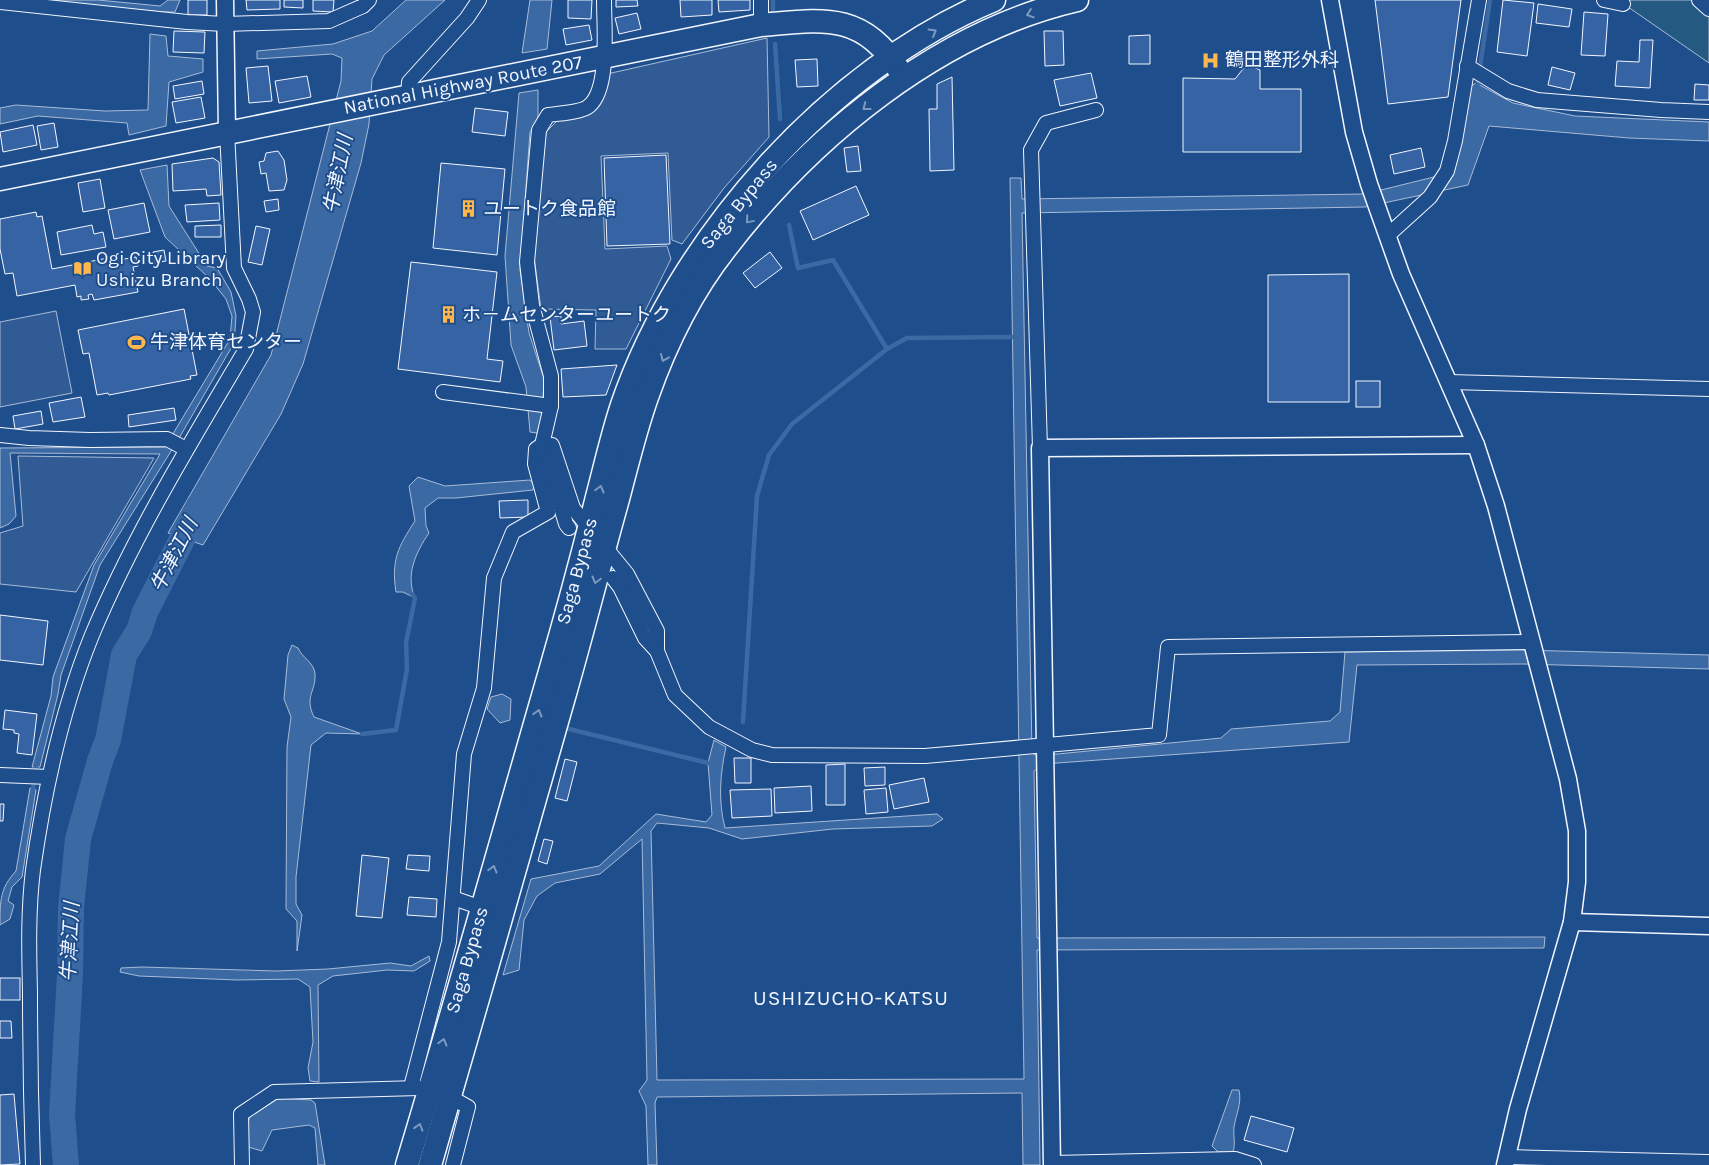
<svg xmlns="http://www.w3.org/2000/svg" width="1709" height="1165" viewBox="0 0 1709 1165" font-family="Karla,'Noto Sans JP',sans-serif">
  <rect width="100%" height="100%" fill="#1f4e8c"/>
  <polygon fill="#245a82" stroke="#a8bbd7" points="1618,0 1709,0 1709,63"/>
  <g fill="#305b95" stroke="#a8bbd7">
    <polygon points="767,38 769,137 724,188 682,244 672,240 668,153 601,156 605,249 667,246 671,259 626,349 595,349 596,310 541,309 534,256 546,132 557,121 589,112 607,74"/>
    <polygon points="56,311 72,393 0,407 0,322"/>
    <polygon points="18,456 154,458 76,592 0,584 0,533 23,526"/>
  </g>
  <g fill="#3b69a3" stroke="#a8bbd7">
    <polygon points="35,0 98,0 160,6 168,0 180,0 175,12 163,12"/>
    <polygon points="406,0 445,0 384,55 372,79 369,124 361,163 303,364 281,414 203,545 168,533 271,355 341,81 342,58 332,54 257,59 257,51 333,44 372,31"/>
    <polygon points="530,0 552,0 547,49 522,53"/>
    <polygon points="150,34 166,36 168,56 203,59 203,72 169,82 166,126 129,135 127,123 38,116 0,124 0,108 16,105 105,111 148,110"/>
    <path d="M1476,83L1513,103L1575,116L1709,122V141L1629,138L1489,126L1468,185L1365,207L1022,213L1032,753L1037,756L1221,738L1231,729L1330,721L1340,712L1345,652L1521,650L1709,655V669L1522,664L1357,665L1349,742L1043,764L1034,771L1037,938L1545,937L1544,948L1037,950L1040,1165H1023L1022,1093L657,1097L655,1103L657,1165H648L646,1106L639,1091L647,1080L642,839L600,874L555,883L537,896L524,920L519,970L503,975L531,879L599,866L656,814L706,822L712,815L708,763L714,740L726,747C720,774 718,801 725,828L937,814L943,819L932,826L833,829L742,839L709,828L657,823L651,831L657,1080L1024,1079L1010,178H1021L1022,199L1365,194L1450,173L1471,86Z"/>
    <polygon points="538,90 538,119 530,132 520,270 529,333 544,379 542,418 537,433 530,432 526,387 511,345 505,256 519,93"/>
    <polygon points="167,165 169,206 207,266 217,268 231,292 236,316 234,343 178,440 100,565 61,675 58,694 40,767 32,767 51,696 53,677 94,565 160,454 10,453 16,516 9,524 0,528 0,448 165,447 230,339 232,316 226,299 209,278 165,237 140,170"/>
    <path d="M418,477L445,486L530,480L534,485L533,490L456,498H438L425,508L426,526L429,533C416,552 405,575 415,598L403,592H396C391,560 398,547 415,521L409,486Z"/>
    <path d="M292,645L298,648C302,658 314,662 315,674C316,692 304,696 314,717L362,734L326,733L311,745L296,877V904L302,915L297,951V921L286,909L287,747L291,717L284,699L288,655Z"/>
    <polygon points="502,694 511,699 510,720 500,723 487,709 491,697"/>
    <path d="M30,788L36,790L22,877L12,887L8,901L14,905L10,919L0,925C0,901 0,888 16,871Z"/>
    <polygon points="429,956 430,961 414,971 387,970 333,976 318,985 319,1082 310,1081 308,1068 313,1042 310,987 298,979 237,980 139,976 120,972 121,968 142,967 276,971 328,969 390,963 411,966"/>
    <path d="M1232,1090H1239C1242,1104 1236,1114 1234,1127C1233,1137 1236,1142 1233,1152H1218L1212,1146Z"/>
    <polygon points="277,1098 311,1100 315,1103 325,1165 318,1165 315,1128 309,1125 272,1130 262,1151 248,1147 247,1127 250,1115"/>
  </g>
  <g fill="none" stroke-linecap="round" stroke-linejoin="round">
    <g stroke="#3b69a3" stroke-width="4.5">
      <polyline points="773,0 773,10"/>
      <polyline points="775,44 780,119"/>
      <polyline points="1477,87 1490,0"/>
      <polyline points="789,225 798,268 833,260 887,349"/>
      <polyline points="743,722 757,496 769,455 792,424 887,349 907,338 1014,337"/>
      <polyline points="569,729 708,763"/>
      <polyline points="362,734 396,730 407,669 406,643 415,598 412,594"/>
      <polyline points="33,789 36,767"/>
    </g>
    <polyline stroke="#3b69a3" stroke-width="26" points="66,1165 62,1115 70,974 71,908 78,839 100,761 108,740 124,655 139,631 145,612 199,506"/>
  </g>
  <g fill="#3563a3" stroke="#f2f6ff">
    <rect x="188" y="0" width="19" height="15"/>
    <polygon points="246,0 280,0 280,9 247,10"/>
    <polygon points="284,0 303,0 303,8 284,7"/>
    <polygon points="313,0 334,0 333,12 313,11"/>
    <polygon points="568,0 592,0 591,19 568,18"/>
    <polygon points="616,0 637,0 638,6 616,7"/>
    <polygon points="680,0 712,0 712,15 681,17"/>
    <polygon points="718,0 750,0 750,10 719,12"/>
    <polygon points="1375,0 1461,0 1448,97 1388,104"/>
    <polygon points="1503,0 1534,3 1527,56 1497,52"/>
    <polygon points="1538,4 1572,9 1569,27 1536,23"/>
    <polygon points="1584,12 1608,14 1605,56 1581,55"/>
    <polygon points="637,13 641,29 619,34 615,18"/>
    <polygon points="589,25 592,40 566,45 563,29"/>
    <polygon points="174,31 205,32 204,53 173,52"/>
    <polygon points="1044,31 1063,31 1064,65 1045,66"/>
    <polygon points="1150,35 1150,64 1129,64 1129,36"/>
    <polygon points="1640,40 1653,40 1650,88 1615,86 1617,61 1639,62"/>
    <polygon points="817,59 818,86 797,87 795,60"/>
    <polygon points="268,66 272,101 249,103 246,68"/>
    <polygon points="1251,66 1260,70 1260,89 1301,89 1301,152 1183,152 1183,78 1235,79 1243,69"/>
    <polygon points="1552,67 1575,73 1570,90 1548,85"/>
    <polygon points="1091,73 1097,98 1060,106 1054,80"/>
    <polygon points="307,76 311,97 279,103 275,81"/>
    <polygon points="952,77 954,170 930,171 929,109 937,109 937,84"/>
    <polygon points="202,81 204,94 175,99 173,86"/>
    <polygon points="1695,84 1709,85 1709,100 1694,100"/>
    <polygon points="201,97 205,118 176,123 172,102"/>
    <polygon points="475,108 508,112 505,136 472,132"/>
    <polygon points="54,123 58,147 41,150 37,126"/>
    <polygon points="33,125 37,145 3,152 0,132"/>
    <polygon points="858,146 861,171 847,172 844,148"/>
    <polygon points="1421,148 1425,167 1394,174 1390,155"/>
    <polygon points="278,151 284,160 287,180 284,190 269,191 266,173 261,174 259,162 264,161 266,153"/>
    <polygon points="666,155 670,244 607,246 604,158"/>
    <polygon points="213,158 219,162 221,195 207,196 206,189 173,191 172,164"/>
    <polygon points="441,163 505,169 497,255 433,248"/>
    <polygon points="100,179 105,208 83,212 78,183"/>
    <polygon points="856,186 869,215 813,240 800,211"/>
    <polygon points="278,199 279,210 266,212 264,201"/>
    <polygon points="144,203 150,232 114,239 108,210"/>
    <polygon points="219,203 220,220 187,222 185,205"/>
    <polygon points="36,212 37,217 42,216 52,269 118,256 119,260 136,257 138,266 133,267 138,292 94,300 92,294 88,295 89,299 81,300 81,296 77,297 75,285 17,296 13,273 5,274 0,249 0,219"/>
    <polygon points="92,225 94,234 103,232 106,247 61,255 57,232"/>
    <polygon points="221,225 221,237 195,237 195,226"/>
    <polygon points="256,226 270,229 262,265 248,262"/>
    <polygon points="164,250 166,261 155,263 153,252"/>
    <polygon points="770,252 782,268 755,288 743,273"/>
    <polygon points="411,262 497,272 487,359 503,361 500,382 398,369"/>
    <polygon points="1349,274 1349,402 1268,402 1268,275"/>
    <polygon points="184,309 197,375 190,376 191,379 109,395 108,393 97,395 89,353 83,354 78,330"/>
    <polygon points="561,316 561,324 584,321 587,346 554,350 550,317"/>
    <polygon points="617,365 606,395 563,397 561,369"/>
    <rect x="1356" y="381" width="24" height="26"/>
    <polygon points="81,397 85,417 53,422 49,403"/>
    <polygon points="174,408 176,420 129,427 128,415"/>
    <polygon points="41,411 43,424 15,429 13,416"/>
    <polygon points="528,500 528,517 500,518 499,501"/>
    <polygon points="0,615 48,621 43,665 0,660"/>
    <polygon points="5,710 37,714 32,755 17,753 19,734 14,733 14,730 3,729"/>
    <polygon points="734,758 751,758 751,783 735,783"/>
    <polygon points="565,759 577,762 567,801 555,798"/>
    <polygon points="845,764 845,805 826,805 826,765"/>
    <polygon points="885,767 885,785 865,786 864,768"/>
    <polygon points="924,778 929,802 894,809 889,785"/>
    <polygon points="811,786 812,811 775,813 774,788"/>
    <polygon points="886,788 888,812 866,814 864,790"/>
    <polygon points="771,789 772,816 732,818 730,790"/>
    <polygon points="0,804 4,804 3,821 0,821"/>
    <polygon points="544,839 553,841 547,864 538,861"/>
    <polygon points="362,855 389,858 382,918 356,916"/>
    <polygon points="408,855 430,856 429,871 406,869"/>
    <polygon points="409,897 437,899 436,917 407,915"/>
    <rect x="0" y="978" width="20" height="22"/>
    <polygon points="0,1021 11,1021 12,1038 0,1038"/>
    <polygon points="14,1094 20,1164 0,1165 0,1095"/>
    <polygon points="1251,1116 1294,1128 1287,1152 1244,1140"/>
  </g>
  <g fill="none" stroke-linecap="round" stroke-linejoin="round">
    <defs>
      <g id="minor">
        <polyline points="1604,0 1623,4"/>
        <polyline points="1699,0 1709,9"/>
        <polyline points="0,2 187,22 225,24 329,21 363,6 369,0"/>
        <polyline points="761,25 761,0"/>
        <polyline points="1467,66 1508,91 1537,100 1661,110 1709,112"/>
        <polyline points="408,96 409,82 467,18 479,0"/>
        <polyline points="1387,236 1430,197 1447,171 1455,141 1479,0"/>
        <polyline points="1449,382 1709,389"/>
        <polyline points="443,392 551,406"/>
        <polyline points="0,435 29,438 90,440 167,439 186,449"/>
        <polyline points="552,445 573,508 589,528"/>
        <polyline points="1040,448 1031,150 1046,123 1096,110"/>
        <path d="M569,528L566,524L542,445L551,406V376L532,305L527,262L539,130L548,115C557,114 583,112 589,106C610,89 604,26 604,0"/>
        <polyline points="605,547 627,574 657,631 657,651"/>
        <polyline points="613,578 620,587 645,638 657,651 675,695 709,727 752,750 772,755 925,756 1159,735 1168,647 1532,642"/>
        <polyline points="0,775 49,777"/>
        <polyline points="453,898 482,908"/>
        <polyline points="411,1087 449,942 464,754 484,688 494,578 513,532 548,512 535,464 536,449 542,445"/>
        <polyline points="445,1094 468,1107 453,1165"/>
        <polyline points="1507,1157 1709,1162"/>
        <polyline points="1052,1163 1235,1159 1254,1165"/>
        <path d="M33,1165C31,1107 30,1050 30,992C29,951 28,911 33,870C44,792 62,709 92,635C134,535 191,442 246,349L253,312L249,299L234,268L227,132"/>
        <polyline points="242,1165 241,1114 274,1092 419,1088"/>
      </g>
      <g id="tertiary">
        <polyline points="225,0 227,132"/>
        <polyline points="1330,0 1354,132 1369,184 1401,274 1476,445 1496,506 1568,779 1577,831 1577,882 1572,922 1518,1109 1505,1165"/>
        <polyline points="1572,922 1709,926"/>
        <polyline points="1052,1165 1040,448 1476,445"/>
      </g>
      <g id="trunk">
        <path d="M0,179L761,25C821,20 862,11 899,70"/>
        <path d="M407,1165C456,1002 502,838 549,675C566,616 582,557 597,497C605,467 612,435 622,405C679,238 830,68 994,0"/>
        <path d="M430,1165C476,1007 521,848 566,690C584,627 600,563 618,499C627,465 635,431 647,397C665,346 692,291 726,248C811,137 938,32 1077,0"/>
      </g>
    </defs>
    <use href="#minor" stroke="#f2f6ff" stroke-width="16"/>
    <use href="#tertiary" stroke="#f2f6ff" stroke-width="19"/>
    <use href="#trunk" stroke="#f2f6ff" stroke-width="25"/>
    <use href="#minor" stroke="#1f4e8c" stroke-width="14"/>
    <use href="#tertiary" stroke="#1f4e8c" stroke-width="16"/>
    <use href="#trunk" stroke="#1f4e8c" stroke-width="22"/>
  </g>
  <defs><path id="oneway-chevron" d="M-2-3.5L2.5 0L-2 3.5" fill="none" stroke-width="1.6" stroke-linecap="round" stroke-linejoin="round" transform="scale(1.25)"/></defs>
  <g stroke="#7e9ac0">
    <use href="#oneway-chevron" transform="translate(1030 14) rotate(161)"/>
    <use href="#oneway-chevron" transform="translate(933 32) rotate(-31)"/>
    <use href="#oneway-chevron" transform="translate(866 107) rotate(142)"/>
    <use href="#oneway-chevron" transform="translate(749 220) rotate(130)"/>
    <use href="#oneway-chevron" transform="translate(664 358) rotate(113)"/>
    <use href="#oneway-chevron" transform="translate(600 489) rotate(-75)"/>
    <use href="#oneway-chevron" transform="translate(596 580) rotate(105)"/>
    <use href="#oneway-chevron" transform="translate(538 713) rotate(-74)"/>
    <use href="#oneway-chevron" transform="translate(493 869) rotate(-74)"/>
    <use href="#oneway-chevron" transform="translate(443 1042) rotate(-74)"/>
    <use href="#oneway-chevron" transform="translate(419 1127) rotate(-73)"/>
  </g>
  <defs>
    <symbol id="hospital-bare" viewBox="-9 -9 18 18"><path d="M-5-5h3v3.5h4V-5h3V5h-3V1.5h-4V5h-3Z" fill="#ffb74d" stroke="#1f4e8c" stroke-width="2.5" paint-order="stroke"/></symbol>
    <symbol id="building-bare" viewBox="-9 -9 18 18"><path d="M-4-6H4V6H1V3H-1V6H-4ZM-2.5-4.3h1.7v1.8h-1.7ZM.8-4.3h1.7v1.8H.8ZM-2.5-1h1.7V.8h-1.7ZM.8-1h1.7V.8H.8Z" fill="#ffb74d" stroke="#1f4e8c" stroke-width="2.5" paint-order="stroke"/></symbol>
    <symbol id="library-bare" viewBox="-9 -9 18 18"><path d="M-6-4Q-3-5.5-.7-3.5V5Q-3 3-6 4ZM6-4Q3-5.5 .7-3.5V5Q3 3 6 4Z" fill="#ffb74d" stroke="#1f4e8c" stroke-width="2.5" paint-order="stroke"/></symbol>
    <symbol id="stadium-bare" viewBox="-9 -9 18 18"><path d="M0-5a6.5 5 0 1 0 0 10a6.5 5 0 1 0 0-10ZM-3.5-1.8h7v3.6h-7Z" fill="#ffb74d" stroke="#1f4e8c" stroke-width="2.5" paint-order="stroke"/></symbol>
  </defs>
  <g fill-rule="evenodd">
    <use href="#hospital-bare" x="1198" y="48" width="25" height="25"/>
    <use href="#building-bare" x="456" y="196" width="25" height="25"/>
    <use href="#library-bare" x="70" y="256" width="25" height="25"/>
    <use href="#building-bare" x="436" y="302" width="25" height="25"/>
    <use href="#stadium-bare" x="124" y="330" width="25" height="25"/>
  </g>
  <g text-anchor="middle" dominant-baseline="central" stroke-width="4" stroke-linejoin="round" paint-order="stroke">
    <g font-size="19" fill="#f2f6ff" stroke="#1f4e8c" text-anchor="start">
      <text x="1225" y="60">鶴田整形外科</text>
      <text x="483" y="209">ユートク食品館</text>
      <text x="96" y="258">Ogi City Library<tspan x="96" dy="22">Ushizu Branch</tspan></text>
      <text x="462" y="315">ホ－ムセンターユートク</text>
      <text x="150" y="342">牛津体育センター</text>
    </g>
    <g font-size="19" fill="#f2f6ff" stroke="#1f4e8c">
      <text transform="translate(463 85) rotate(-11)">National Highway Route 207</text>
      <text transform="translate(739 204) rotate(-51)">Saga Bypass</text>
      <text transform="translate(577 571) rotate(-75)">Saga Bypass</text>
      <text transform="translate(467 960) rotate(-74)">Saga Bypass</text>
    </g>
    <g font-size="20" font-style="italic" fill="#f2f6ff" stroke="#1f4e8c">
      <text transform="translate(338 174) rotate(-79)">牛津江川</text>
      <text transform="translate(174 555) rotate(-63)">牛津江川</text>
      <text transform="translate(70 942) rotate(-87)">牛津江川</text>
    </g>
    <g font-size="21" letter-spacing="1" fill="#f2f6ff" stroke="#1f4e8c">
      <text x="851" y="998">USHIZUCHO-KATSU</text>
    </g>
  </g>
</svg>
